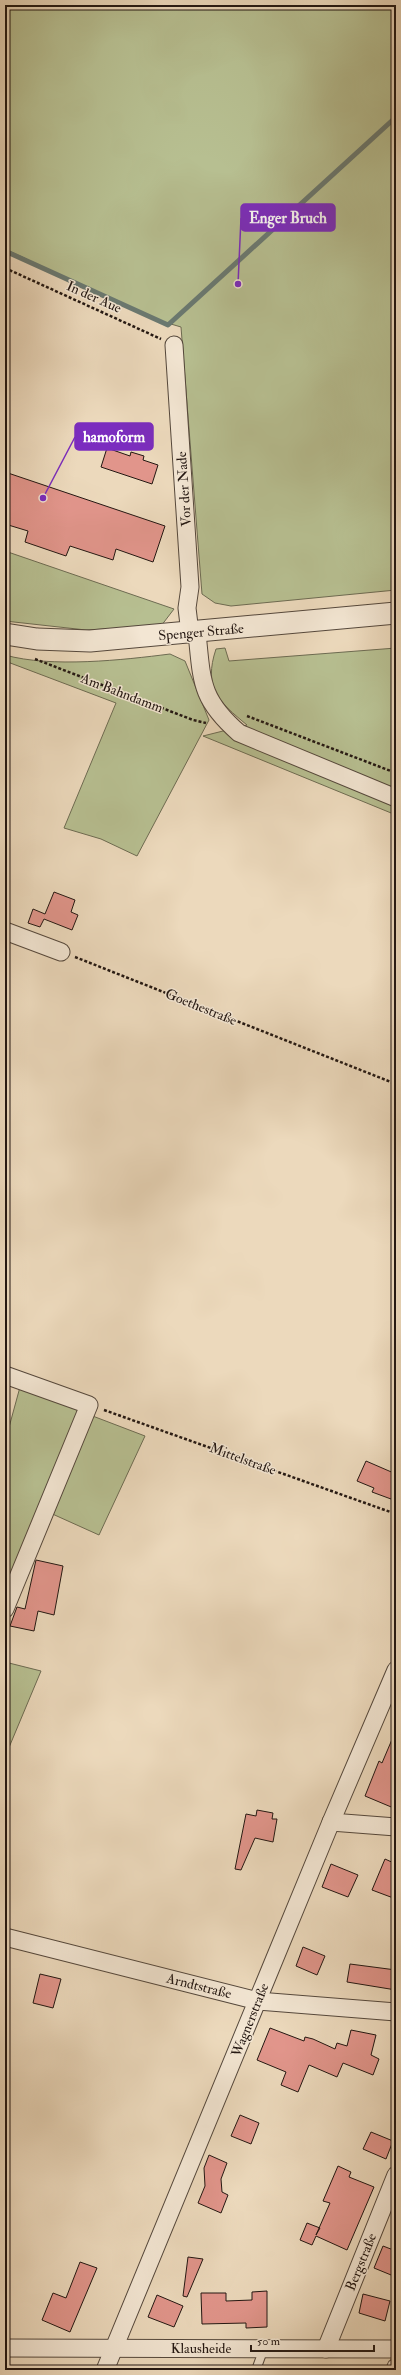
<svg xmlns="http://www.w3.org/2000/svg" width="401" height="2375" viewBox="0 0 401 2375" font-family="'IM FELL Double Pica',serif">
  <rect width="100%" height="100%" fill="#ecd9bc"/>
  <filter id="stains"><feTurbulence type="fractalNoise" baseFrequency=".005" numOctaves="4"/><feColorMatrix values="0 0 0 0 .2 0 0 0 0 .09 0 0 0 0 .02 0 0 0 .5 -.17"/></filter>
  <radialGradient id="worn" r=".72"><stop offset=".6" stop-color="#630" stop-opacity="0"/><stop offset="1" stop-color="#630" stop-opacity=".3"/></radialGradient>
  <g fill="#b7bf91" stroke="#6d6b52">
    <polygon points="5,5 396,5 396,590 231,606 215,603 202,594 181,327 154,319 5,249"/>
    <polygon points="5,551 174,609 161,626 86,630 5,621"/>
    <path d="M225,648L229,661L396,648V815L203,736L247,725C219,702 203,688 216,649Z"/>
    <path d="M170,654L185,661L209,720L137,856L101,839L64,828L116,703L5,661V655C51,668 123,660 170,654Z"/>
    <polygon points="20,1387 78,1409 79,1420 5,1602 5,1442"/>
    <polygon points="90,1415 145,1436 99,1535 48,1512"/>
    <polygon points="5,1662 41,1671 5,1757"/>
  </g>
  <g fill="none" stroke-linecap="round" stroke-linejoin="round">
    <g stroke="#6a7971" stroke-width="5">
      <polyline points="5,251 168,325 396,117"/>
      <polyline points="5,659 6,658"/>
    </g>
  </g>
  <g fill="#e1958b" stroke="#231712">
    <polygon points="107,448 130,456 131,452 144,456 143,460 158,465 152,484 101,467"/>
    <polygon points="5,472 165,526 153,562 116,549 113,560 70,546 66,556 25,542 28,531 5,524"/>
    <polygon points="54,892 75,900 71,912 78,915 72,930 44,919 40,927 28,923 33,909 45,914"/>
    <polygon points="366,1461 396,1474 396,1487 391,1499 372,1492 374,1488 357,1481"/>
    <polygon points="36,1560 63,1566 54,1615 38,1611 34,1631 10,1626 17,1607 25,1609"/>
    <polygon points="396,1730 396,1809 365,1796 379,1761 382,1763"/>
    <polygon points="257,1810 273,1813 272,1819 277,1819 273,1842 255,1838 241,1870 235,1869 246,1814 256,1816"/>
    <polygon points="385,1859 396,1864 396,1899 372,1890"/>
    <polygon points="331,1864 358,1875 348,1897 322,1887"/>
    <polygon points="303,1947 325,1956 317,1975 296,1966"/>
    <polygon points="350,1964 396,1970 396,1990 347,1982"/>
    <polygon points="40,1974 61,1979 53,2008 33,2003"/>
    <polygon points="270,2028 304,2041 305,2037 313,2039 335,2049 337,2043 347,2046 351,2030 376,2035 371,2055 379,2059 373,2075 343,2063 337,2077 309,2065 298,2092 281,2085 286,2072 257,2060"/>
    <polygon points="240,2115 259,2123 251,2144 231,2136"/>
    <polygon points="371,2132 393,2141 386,2159 363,2149"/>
    <polygon points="209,2155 227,2163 221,2179 222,2192 228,2195 221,2213 198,2203 205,2186 204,2168"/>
    <polygon points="338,2166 351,2172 349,2177 374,2187 347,2250 316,2236 312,2245 300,2240 307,2223 320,2228 316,2235 330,2203 323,2201"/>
    <polygon points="383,2246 396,2251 396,2277 374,2268"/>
    <polygon points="188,2257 203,2259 187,2297 183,2296"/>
    <polygon points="80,2262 97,2268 70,2332 42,2320 53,2293 66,2298"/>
    <polygon points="267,2291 267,2327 246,2328 246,2323 202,2324 201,2293 226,2293 226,2301 252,2300 252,2292"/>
    <polygon points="363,2294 390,2301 385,2321 359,2313"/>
    <polygon points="157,2295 183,2306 174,2327 148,2317"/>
  </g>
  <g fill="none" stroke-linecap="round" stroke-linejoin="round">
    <defs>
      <polyline id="service" points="256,2370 264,2348"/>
      <g id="minor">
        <polyline points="174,345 190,587 187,608 190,633"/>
        <path d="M197,633C202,681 200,699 239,733L396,798"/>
        <polyline points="5,931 61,952"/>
        <polyline points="5,1375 89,1405 5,1609"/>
        <polyline points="331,1822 396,1827"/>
        <polyline points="5,1937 258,2001 396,2012"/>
        <polyline points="5,2348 396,2349"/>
        <polyline points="326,2349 396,2175"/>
        <polyline points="105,2370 331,1822 396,1670"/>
        <polyline points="395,2370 396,2367"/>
      </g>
      <polyline id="tertiary" points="5,634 37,639 90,641 396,613"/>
    </defs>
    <use href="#service" stroke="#55483c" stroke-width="10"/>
    <use href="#minor" stroke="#55483c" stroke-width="19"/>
    <use href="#tertiary" stroke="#55483c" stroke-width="23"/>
    <g stroke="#231712" stroke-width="2.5" stroke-dasharray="3 2" stroke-linecap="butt">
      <polyline points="5,268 161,339"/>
      <polyline points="35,659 193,720 206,723"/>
      <polyline points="247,716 396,773"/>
      <polyline points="75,957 396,1084"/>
      <polyline points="104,1410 396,1514"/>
    </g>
    <use href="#service" stroke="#f3e6d3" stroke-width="8"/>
    <use href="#minor" stroke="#f3e6d3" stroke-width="17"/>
    <use href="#tertiary" stroke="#f3e6d3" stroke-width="21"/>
  </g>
  <g text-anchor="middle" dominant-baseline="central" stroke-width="3" stroke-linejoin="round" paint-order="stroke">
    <g font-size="14" fill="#231712" stroke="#f3e6d3">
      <text transform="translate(94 297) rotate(24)">In der Aue</text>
      <text transform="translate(184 489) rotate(-94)">Vor der Nade</text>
      <text transform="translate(201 632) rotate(-5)">Spenger Straße</text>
      <text transform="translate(122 693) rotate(21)">Am Bahndamm</text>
      <text transform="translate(201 1007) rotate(22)">Goethestraße</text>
      <text transform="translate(243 1459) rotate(20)">Mittelstraße</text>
      <text transform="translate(199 1986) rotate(14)">Arndtstraße</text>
      <text transform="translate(250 2020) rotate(-68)">Wagnerstraße</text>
      <text transform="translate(361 2262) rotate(-68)">Bergstraße</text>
      <text x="201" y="2348">Klausheide</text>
    </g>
  </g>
  <path fill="none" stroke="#7b2cbf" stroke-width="1.5" d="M238 284L241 218M43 498L75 437"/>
  <g fill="#7b2cbf" stroke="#f3e6d3" stroke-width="1.5">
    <circle cx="238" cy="284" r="4"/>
    <circle cx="43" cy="498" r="4"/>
  </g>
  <g fill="#7b2cbf" stroke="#7b2cbf" stroke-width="1.5">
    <rect x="241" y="204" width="94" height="27" rx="4"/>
    <rect x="75" y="423" width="78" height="27" rx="4"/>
  </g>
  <g font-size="15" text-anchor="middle" font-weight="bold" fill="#fff">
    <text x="288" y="223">Enger Bruch</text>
    <text x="114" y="442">hamoform</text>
  </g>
  <rect width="401" height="2375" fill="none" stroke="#ecd9bc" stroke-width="20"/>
  <rect x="6" y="6" width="389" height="2363" fill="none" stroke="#231712" stroke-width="2"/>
  <rect x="10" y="10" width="381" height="2355" fill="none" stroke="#231712"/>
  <path d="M251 2345v6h123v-6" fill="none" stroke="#231712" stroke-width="2"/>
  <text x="257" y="2345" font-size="12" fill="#231712" stroke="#f3e6d3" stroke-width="3" paint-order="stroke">50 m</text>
  <rect width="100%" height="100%" filter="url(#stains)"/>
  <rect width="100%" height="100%" fill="url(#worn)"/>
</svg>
